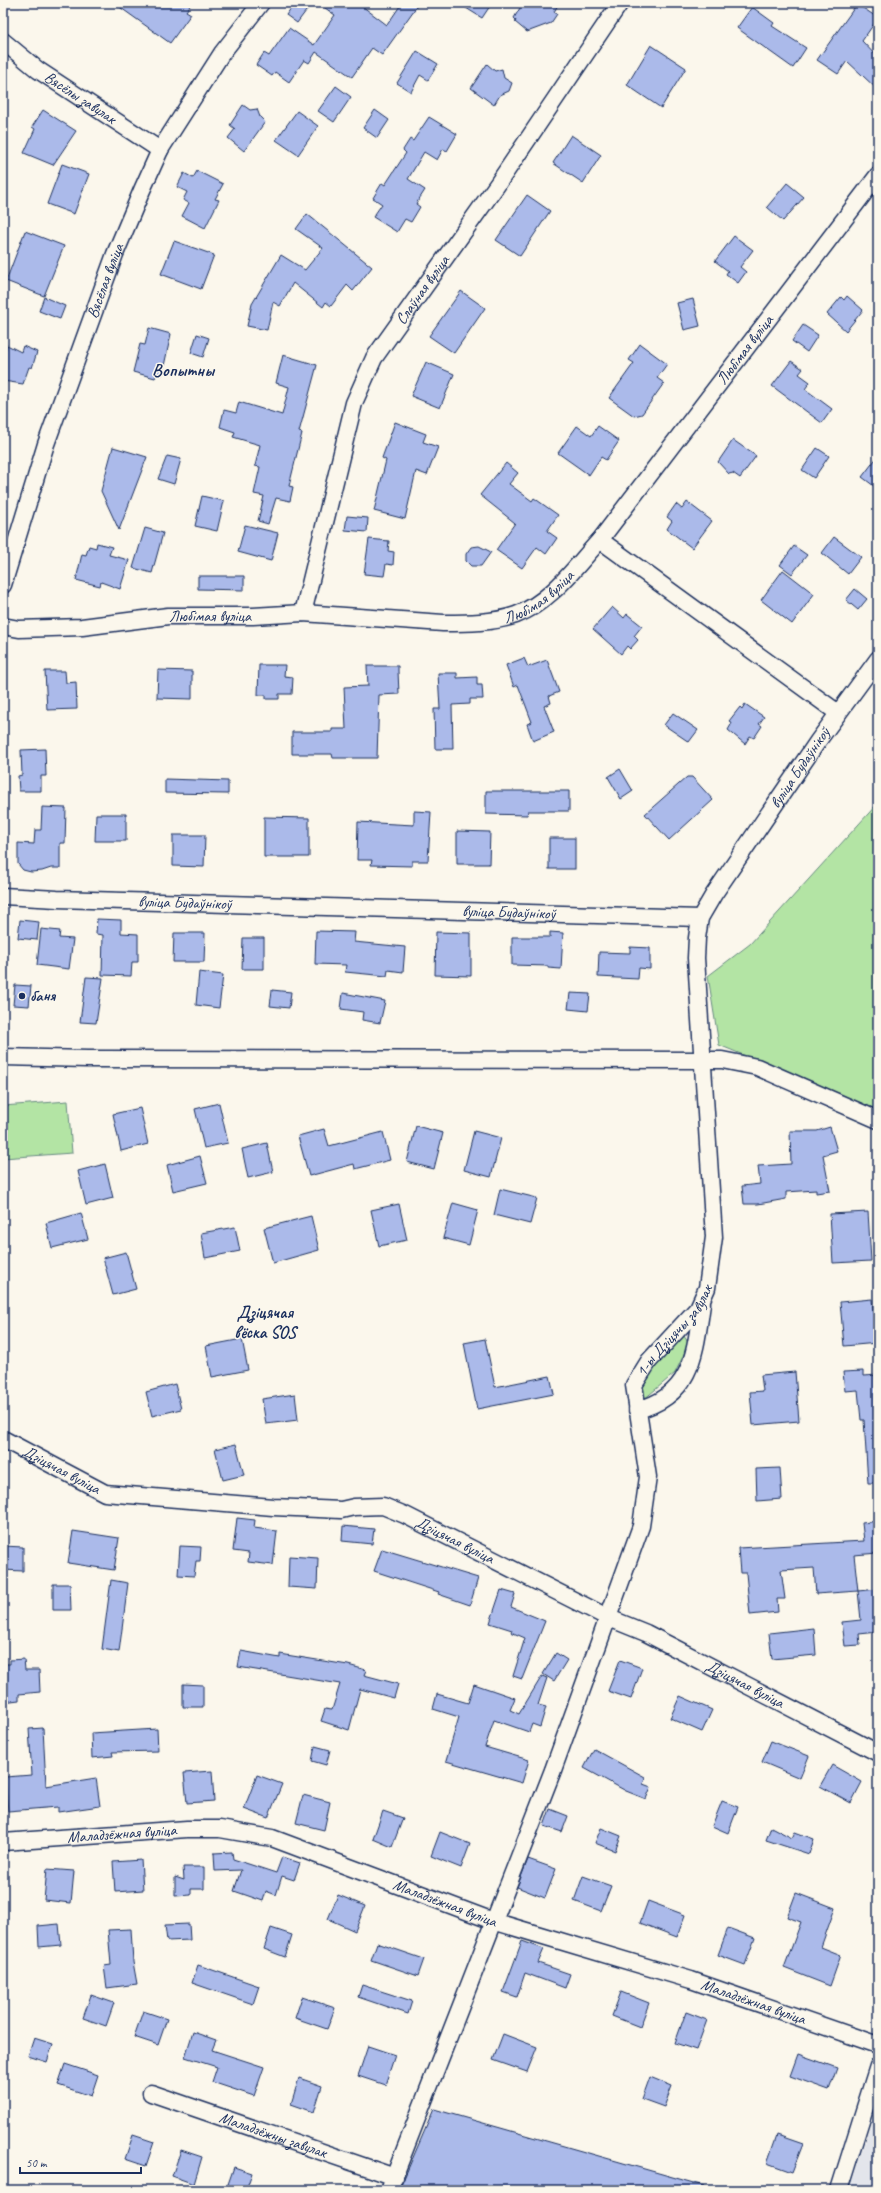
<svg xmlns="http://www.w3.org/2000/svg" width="881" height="2193" viewBox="0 0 881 2193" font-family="Caveat,sans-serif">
  <rect width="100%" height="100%" fill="#fbf7ec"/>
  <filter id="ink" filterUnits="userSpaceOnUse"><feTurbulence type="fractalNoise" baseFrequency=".025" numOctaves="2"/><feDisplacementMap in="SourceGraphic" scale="8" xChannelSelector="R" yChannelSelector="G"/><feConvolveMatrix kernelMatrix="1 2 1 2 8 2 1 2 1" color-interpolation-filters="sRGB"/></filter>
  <g filter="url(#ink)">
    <polygon fill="#e3e5eb" points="878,2101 878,2190 849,2190"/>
    <g fill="#b3e4a4" stroke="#678a81">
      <polygon points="878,803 878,1110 719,1045 708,976 750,944"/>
      <polygon points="68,1101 72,1153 3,1158 3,1106"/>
      <polygon points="684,1336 689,1344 675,1373 643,1400 642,1388 658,1360"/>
    </g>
    <g fill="#abbaea" stroke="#1b2f5e">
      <polygon points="114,3 192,3 186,11 191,14 170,43"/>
      <polygon points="295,3 312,3 297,23 286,15"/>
      <polygon points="318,3 358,3 387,25 402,3 419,3 382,55 372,48 352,77 316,52 309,63 304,60 289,82 275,72 272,76 256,65 264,53 269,56 289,28 314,45 335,15"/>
      <polygon points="458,3 492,3 482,18"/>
      <polygon points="523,3 559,3 554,12 557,14 551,23 527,32 515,22 516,20 514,18"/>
      <polygon points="857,4 878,18 862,41 878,58 878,90 847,61 838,74 817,60"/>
      <polygon points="752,7 774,23 772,26 806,48 793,68 737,28"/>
      <polygon points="651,45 686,68 661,108 627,85"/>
      <polygon points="417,51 438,64 428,80 420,75 411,92 397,83"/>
      <polygon points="487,64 495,71 502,69 504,78 512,83 509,91 500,95 494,105 471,88"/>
      <polygon points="336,86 351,97 334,122 318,111"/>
      <polygon points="243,105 250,110 257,109 260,117 265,122 244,151 228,138 235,129 230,125"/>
      <polygon points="43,110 76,131 53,165 24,153 35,129 32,127"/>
      <polygon points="375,110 389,120 377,138 363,128"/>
      <polygon points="297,111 318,126 298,155 276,140"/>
      <polygon points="429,117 457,134 447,151 443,149 437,160 424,152 408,179 425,190 416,204 420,207 411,222 405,219 397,232 373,217 382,204 373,198 382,183 385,185 406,153 403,150 410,139 413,141"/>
      <polygon points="571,135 601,155 583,183 553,163"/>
      <polygon points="62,164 89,174 74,214 47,204"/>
      <polygon points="197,171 223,184 215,199 219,200 205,228 182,216 189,203 183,200 187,192 177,187 184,173 193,178"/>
      <polygon points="787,183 804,197 783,221 767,207"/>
      <polygon points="527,195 550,211 520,256 496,240"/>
      <polygon points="307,214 372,267 353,291 347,285 331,306 326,302 323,307 293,283 280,306 273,302 267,330 247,326 252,304 281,255 305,270 323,248 296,229"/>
      <polygon points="25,231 64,246 44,296 6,281"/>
      <polygon points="734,236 753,250 740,267 746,272 738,283 726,274 728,271 715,261"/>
      <polygon points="174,241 214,255 201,289 161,274"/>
      <polygon points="461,291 485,308 454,353 429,336"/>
      <polygon points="847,296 863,310 846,331 827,314 841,297 844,300"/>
      <polygon points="44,297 65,306 60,319 39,311"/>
      <polygon points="693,299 700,326 684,330 677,303"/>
      <polygon points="803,325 818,335 807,352 792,341"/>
      <polygon points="149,328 171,334 162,375 157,374 155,378 133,372 140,344 145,345"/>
      <polygon points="197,334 209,338 203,357 191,353"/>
      <polygon points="640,344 667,364 657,378 664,383 642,414 634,416 609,398 634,363 629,360"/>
      <polygon points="7,345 21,352 23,346 37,352 32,368 29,367 23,384 3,381 3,348 6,349"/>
      <polygon points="283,355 317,365 299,432 302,433 289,486 293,487 290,501 276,498 268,524 258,521 264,496 254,494 260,467 255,466 260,445 233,437 235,432 220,427 224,410 236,413 239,402 282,415 289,387 276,383"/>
      <polygon points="791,361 803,369 799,374 810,382 805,389 832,409 822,423 772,386"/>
      <polygon points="426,362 454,374 440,408 411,396"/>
      <polygon points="395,422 426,434 423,442 438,447 427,475 416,471 405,519 374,511 386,460 382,458"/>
      <polygon points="577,426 591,436 598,426 619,441 606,460 601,457 589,475 558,453"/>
      <polygon points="733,440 756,456 740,478 733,473 729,474 718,462"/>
      <polygon points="113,447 147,457 119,530 101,491"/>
      <polygon points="817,448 829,456 814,478 802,470"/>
      <polygon points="167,456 181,459 174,484 158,479"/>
      <polygon points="878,456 878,489 862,477"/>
      <polygon points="506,463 518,473 509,484 532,501 534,498 558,515 547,531 557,538 546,554 537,547 522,568 496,550 515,523 480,495"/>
      <polygon points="202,496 224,501 217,531 195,526"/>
      <polygon points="687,502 712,521 692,548 667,529 672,521 667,517 676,504 682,509"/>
      <polygon points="347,516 368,518 367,532 345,530"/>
      <polygon points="245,525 278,533 271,561 238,552"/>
      <polygon points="145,528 163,533 152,573 133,568"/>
      <polygon points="834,537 861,557 848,574 822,553"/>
      <polygon points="369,539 389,541 388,551 394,552 393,565 386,564 384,576 364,574"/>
      <polygon points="97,543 112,547 109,555 129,560 120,589 101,582 100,586 76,580 82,554 86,555 89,546 96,548"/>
      <polygon points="479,546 491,552 481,566 471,566 466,561 466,554 471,547"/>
      <polygon points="794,546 807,555 792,574 780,565"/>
      <polygon points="783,570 814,594 792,624 761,600"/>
      <polygon points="198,576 244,576 244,590 198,589"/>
      <polygon points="855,589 867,599 858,610 846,600"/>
      <polygon points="612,607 624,618 627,614 642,626 634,636 638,640 630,649 627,646 621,654 593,629"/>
      <polygon points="524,658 528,667 547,660 559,692 549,696 551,703 544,706 554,732 533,741 527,724 532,722 518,685 514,687 506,665"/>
      <polygon points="259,665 285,665 284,676 293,677 292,694 279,694 279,699 266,699 266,695 258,695"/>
      <polygon points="367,666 398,666 398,671 399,694 379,695 377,758 333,758 332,754 292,754 292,732 332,732 332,729 346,729 344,687 368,686"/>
      <polygon points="158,670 192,671 192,699 157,698"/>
      <polygon points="45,671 65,671 66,683 76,682 77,709 47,710"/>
      <polygon points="438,673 457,673 457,678 477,677 477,685 482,685 483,699 470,699 470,704 452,705 453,749 435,749 434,709 440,709"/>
      <polygon points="745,704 764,717 759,724 762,726 754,738 750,736 745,744 728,730 732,723 729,721 740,707 742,709"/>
      <polygon points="673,713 698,730 689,742 664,725"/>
      <polygon points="45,749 46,776 41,776 41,791 19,791 18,776 22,775 21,750"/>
      <polygon points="620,769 633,791 621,799 608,777"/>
      <polygon points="687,777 692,777 713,800 669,840 645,814"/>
      <polygon points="165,779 228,781 228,794 165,793"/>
      <polygon points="486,791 569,791 569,811 528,811 527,815 486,814"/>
      <polygon points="42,807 66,808 65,843 60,843 60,868 51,868 42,871 31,872 23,870 18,864 18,843 34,844 35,830 41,830"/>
      <polygon points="414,811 431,812 428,861 412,861 412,866 371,865 372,860 357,860 358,822 414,825"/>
      <polygon points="96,814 126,814 126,841 95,841"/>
      <polygon points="264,817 309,818 309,857 264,857"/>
      <polygon points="457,831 490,832 489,864 457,864"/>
      <polygon points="173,835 205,835 204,867 173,866"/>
      <rect x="549" y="838" width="26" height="31"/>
      <polygon points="97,919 121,920 121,933 138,934 138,962 132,962 131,976 102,975 103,935 96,934"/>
      <polygon points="20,920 39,922 37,940 18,938"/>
      <polygon points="41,929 60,931 59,938 73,939 69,969 37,965"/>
      <polygon points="316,931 355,932 354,942 405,947 403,972 388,970 387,976 345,972 346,965 315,964"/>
      <polygon points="436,932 471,933 471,976 435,975"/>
      <polygon points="550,932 563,933 561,969 548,968 548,966 512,965 512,937 550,937"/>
      <polygon points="174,933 205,933 204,962 173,962"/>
      <polygon points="243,938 264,938 264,969 242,969"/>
      <polygon points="630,947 650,948 650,969 639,968 638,979 598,977 599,952 630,953"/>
      <polygon points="199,972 223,975 219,1008 196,1005"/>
      <polygon points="86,977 103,978 96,1023 80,1022"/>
      <polygon points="15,985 31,986 29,1006 13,1005"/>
      <polygon points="272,990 291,992 289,1008 270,1006"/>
      <polygon points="343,993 385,1001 380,1023 362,1020 363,1012 341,1009"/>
      <polygon points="570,993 590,994 588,1011 568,1009"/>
      <polygon points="219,1103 228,1143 204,1148 195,1109"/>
      <polygon points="140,1108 148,1144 121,1151 113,1114"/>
      <polygon points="416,1126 443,1133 434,1169 407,1162"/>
      <polygon points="830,1127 837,1151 823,1155 830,1191 816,1193 816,1190 786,1192 786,1199 758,1204 744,1204 742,1186 760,1184 758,1166 791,1164 790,1131 817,1131"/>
      <polygon points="324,1129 329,1146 383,1132 390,1160 355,1169 354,1164 309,1176 298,1136"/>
      <polygon points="474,1131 501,1138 491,1177 464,1170"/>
      <polygon points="267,1143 273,1172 248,1178 242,1149"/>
      <polygon points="200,1156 207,1183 173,1191 167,1165"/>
      <polygon points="105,1164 113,1198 86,1205 78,1171"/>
      <polygon points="500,1189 537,1198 530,1224 494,1215"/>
      <polygon points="453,1203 478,1210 469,1245 443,1238"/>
      <polygon points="399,1204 407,1240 379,1246 371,1210"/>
      <polygon points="868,1212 871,1261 833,1263 830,1214"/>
      <polygon points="81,1213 88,1239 52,1248 46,1223"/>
      <polygon points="311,1216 319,1250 273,1263 264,1228"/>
      <polygon points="235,1227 240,1251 205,1258 201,1233"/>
      <polygon points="126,1252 136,1289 113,1295 103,1258"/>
      <polygon points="872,1299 875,1330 878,1330 878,1343 844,1346 840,1302"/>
      <polygon points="242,1339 248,1370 212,1377 206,1346"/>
      <polygon points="485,1339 495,1387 550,1376 554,1394 477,1409 464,1343"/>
      <polygon points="863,1371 863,1376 878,1375 878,1483 868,1483 864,1420 861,1420 858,1390 845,1391 843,1372"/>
      <polygon points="795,1372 799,1421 753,1425 750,1392 763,1391 761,1375"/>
      <polygon points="175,1384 181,1409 152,1416 146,1392"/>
      <polygon points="295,1394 298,1420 266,1424 262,1399"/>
      <polygon points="236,1444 244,1475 223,1480 215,1449"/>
      <polygon points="780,1468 782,1499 757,1501 756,1469"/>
      <polygon points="237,1518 255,1520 254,1528 277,1531 273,1565 248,1562 249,1553 233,1551"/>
      <polygon points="878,1521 878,1553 854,1555 858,1591 816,1594 814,1568 781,1570 785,1599 777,1599 778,1612 750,1615 746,1573 740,1573 738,1548 864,1541 862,1523"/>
      <polygon points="343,1526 374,1529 372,1544 342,1541"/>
      <polygon points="73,1531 119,1538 114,1570 68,1563"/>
      <polygon points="3,1546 23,1547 23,1571 3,1570"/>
      <polygon points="180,1546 201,1547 200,1561 196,1561 194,1576 178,1575"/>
      <polygon points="382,1549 478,1578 470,1605 438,1594 439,1592 374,1571"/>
      <polygon points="289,1556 318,1558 317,1589 288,1587"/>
      <polygon points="111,1580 128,1583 119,1652 102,1649"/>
      <polygon points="53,1584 70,1584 71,1610 53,1610"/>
      <polygon points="878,1589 878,1632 859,1634 860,1645 845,1646 842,1622 861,1620 858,1591"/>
      <polygon points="501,1590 515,1594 511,1607 545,1621 522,1679 513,1676 525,1638 511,1632 512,1630 490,1623"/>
      <polygon points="814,1628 816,1655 772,1659 769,1633"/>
      <polygon points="241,1651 280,1658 280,1654 348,1665 366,1670 364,1675 398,1684 394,1698 360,1689 349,1730 321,1721 325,1709 332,1710 340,1684 238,1667"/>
      <polygon points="556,1653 567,1660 554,1681 543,1674"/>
      <polygon points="24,1659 25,1670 39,1670 40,1692 19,1694 19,1700 3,1702 3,1664 10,1664 10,1660"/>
      <polygon points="620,1660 642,1668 631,1699 608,1691"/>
      <polygon points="542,1676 547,1678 538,1705 546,1707 540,1727 532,1724 529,1732 494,1720 485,1747 529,1760 522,1783 446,1761 459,1717 433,1709 437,1694 468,1703 474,1684 515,1698 510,1710 519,1714"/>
      <polygon points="183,1684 203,1685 203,1707 183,1707"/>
      <polygon points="680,1696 712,1710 702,1732 670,1718"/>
      <polygon points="43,1728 46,1786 96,1778 100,1806 58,1812 58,1807 8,1811 5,1777 32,1775 29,1729"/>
      <polygon points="157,1729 158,1751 112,1752 113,1756 92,1758 91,1733"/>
      <polygon points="771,1741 809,1756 800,1778 762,1762"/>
      <polygon points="315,1746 330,1750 326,1765 312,1761"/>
      <polygon points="594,1749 645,1777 643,1784 651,1787 646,1799 626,1791 584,1768"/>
      <polygon points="832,1765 862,1782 851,1803 820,1786"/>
      <polygon points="212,1771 214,1801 187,1803 184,1773"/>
      <polygon points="257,1775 282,1784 268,1818 244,1809"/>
      <polygon points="303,1795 330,1802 324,1830 296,1823"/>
      <polygon points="722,1801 738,1807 728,1833 712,1826"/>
      <polygon points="550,1809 568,1816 562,1832 544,1826"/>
      <polygon points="383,1811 403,1818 392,1847 373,1839"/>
      <polygon points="771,1827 792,1838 795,1832 814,1839 809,1854 766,1840"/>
      <polygon points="601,1828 621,1836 615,1851 595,1843"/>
      <polygon points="440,1832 470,1844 461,1868 431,1856"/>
      <polygon points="232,1852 233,1859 276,1873 282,1857 300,1863 294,1880 282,1876 276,1895 266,1891 263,1901 234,1891 241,1870 215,1871 214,1853"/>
      <polygon points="528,1859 556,1869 545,1898 517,1887"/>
      <polygon points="141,1860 143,1890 115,1892 113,1862"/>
      <polygon points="183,1867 204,1867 204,1889 191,1889 191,1895 175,1896 175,1877 184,1880"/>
      <polygon points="47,1869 74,1871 71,1903 44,1900"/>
      <polygon points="583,1876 611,1886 601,1911 574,1901"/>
      <polygon points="796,1893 835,1908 821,1947 841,1955 830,1986 784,1968 801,1922 787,1917"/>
      <polygon points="338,1895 365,1906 355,1931 328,1919"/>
      <polygon points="648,1901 685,1915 677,1937 640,1923"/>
      <polygon points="59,1924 61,1945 39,1947 38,1926"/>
      <polygon points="189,1924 190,1940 167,1941 165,1925"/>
      <polygon points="271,1928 292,1935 285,1957 264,1949"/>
      <polygon points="728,1928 755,1938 745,1965 718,1955"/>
      <polygon points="131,1929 133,1962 137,1984 107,1988 104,1966 111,1965 108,1930"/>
      <polygon points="522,1941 544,1949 538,1963 570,1974 565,1988 525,1973 517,1997 503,1992"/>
      <polygon points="377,1943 424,1959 418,1976 371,1960"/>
      <polygon points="198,1965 259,1986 253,2004 192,1983"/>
      <polygon points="362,1985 412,2001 408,2014 358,1997"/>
      <polygon points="621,1992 649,2003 640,2027 612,2016"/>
      <polygon points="91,1995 114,2003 106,2026 83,2018"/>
      <polygon points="302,1997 335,2008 327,2029 295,2018"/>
      <polygon points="143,2011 167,2019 158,2045 134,2037"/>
      <polygon points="686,2012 707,2020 696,2050 675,2043"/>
      <polygon points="193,2032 216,2040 212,2050 264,2067 254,2096 212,2082 217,2067 185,2057"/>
      <polygon points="503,2034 537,2047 527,2072 493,2060"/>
      <polygon points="34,2038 53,2044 47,2062 28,2056"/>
      <polygon points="368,2046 395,2055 385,2085 358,2076"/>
      <polygon points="798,2054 837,2068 829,2090 790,2076"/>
      <polygon points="65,2064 98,2075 91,2096 58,2085"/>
      <polygon points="650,2077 672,2086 664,2107 642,2099"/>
      <polygon points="299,2078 322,2086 314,2112 291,2104"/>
      <polygon points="434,2109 704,2186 704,2190 399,2190"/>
      <polygon points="133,2135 154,2142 146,2166 125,2159"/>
      <polygon points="777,2135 803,2144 792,2172 767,2163"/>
      <polygon points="181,2150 202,2157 194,2184 172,2176"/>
      <polygon points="234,2167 252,2173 246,2190 226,2190"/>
    </g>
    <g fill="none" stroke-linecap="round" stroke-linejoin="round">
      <defs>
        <g id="street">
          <path id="s1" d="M3,41L38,70L160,150"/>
          <polyline points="600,540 838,713"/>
          <path id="s2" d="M3,585L46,444L115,254L142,190L160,150L222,53L261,3"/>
          <path id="s3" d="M303,613L354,403L374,358L497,185L620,3"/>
          <path id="s4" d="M3,626L19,629L82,627L168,616H253L303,613L443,623C467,623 493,623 516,615C551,602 575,567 600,540L878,175"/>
          <path id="s5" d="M3,896L57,899L700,918"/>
          <polyline points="3,1057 88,1059 722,1060 757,1067 878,1120"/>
          <path d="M637,1410C693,1396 695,1352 702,1304"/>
          <path id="s6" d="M3,1439L105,1493L273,1507L341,1510L354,1507L383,1506L405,1515L609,1618L646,1633L878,1753"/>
          <path id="s7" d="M3,1842L187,1829H220L272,1838L493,1921L691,1980L878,2045"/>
          <path id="s8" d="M151,2093L395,2177"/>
          <path id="s9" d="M389,2190L553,1770L641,1526L648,1477L634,1385L649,1361L698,1308L707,1288L714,1237L696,958L697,938L700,918L714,894L818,741L878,659"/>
          <polyline points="839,2190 878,2066"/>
        </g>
      </defs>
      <use href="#street" stroke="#1b2f5e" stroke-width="19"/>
      <use href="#street" stroke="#fbf7ec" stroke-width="16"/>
    </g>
  </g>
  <circle fill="#1b2f5e" stroke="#fbf7ec" stroke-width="1.5" cx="22" cy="996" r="4"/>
  <g text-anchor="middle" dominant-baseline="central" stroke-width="3" stroke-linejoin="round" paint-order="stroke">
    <g font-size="16" fill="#1b2f5e" stroke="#fbf7ec">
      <text stroke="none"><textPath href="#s1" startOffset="96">Вясёлы завулак</textPath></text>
      <text stroke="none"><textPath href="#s2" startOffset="321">Вясёлая вуліца</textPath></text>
      <text stroke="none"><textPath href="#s3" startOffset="349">Слаўная вуліца</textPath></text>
      <text stroke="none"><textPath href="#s4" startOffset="868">Любімая вуліца</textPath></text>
      <text stroke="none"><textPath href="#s4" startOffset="544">Любімая вуліца</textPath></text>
      <text stroke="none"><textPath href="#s4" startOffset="208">Любімая вуліца</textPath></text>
      <text stroke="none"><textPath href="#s9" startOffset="1527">вуліца Будаўнікоў</textPath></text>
      <text stroke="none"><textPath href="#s5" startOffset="182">вуліца Будаўнікоў</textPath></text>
      <text stroke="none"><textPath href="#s5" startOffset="506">вуліца Будаўнікоў</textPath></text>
      <text stroke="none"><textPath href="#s9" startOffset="921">1-ы Дзіцячы завулак</textPath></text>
      <text stroke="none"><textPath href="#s6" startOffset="66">Дзіцячая вуліца</textPath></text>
      <text stroke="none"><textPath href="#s6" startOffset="474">Дзіцячая вуліца</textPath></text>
      <text stroke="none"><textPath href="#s6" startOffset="798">Дзіцячая вуліца</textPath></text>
      <text stroke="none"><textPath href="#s7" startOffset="119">Маладзёжная вуліца</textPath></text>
      <text stroke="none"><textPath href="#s7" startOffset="455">Маладзёжная вуліца</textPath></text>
      <text stroke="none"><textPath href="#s7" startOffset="779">Маладзёжная вуліца</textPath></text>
      <text stroke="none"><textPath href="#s8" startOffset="129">Маладзёжны завулак</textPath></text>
    </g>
    <g font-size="16" font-weight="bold" fill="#1b2f5e" stroke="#fbf7ec" text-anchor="start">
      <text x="30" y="996">баня</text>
    </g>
    <g font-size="17" font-weight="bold" fill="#1b2f5e" stroke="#fbf7ec">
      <text x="265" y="1312">Дзіцячая<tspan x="265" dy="20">вёска SOS</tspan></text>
    </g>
    <g font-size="18" font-weight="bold" fill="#1b2f5e" stroke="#fbf7ec">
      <text x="183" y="370">Вопытны</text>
    </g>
  </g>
  <rect width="881" height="2193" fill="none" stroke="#fbf7ec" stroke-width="16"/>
  <rect x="8" y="8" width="865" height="2177" fill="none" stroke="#1b2f5e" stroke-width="1.5" filter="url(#ink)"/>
  <path d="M20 2167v6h121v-6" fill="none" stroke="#1b2f5e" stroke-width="2"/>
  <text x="26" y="2167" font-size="12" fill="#1b2f5e" stroke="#fbf7ec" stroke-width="3" paint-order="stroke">50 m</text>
</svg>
